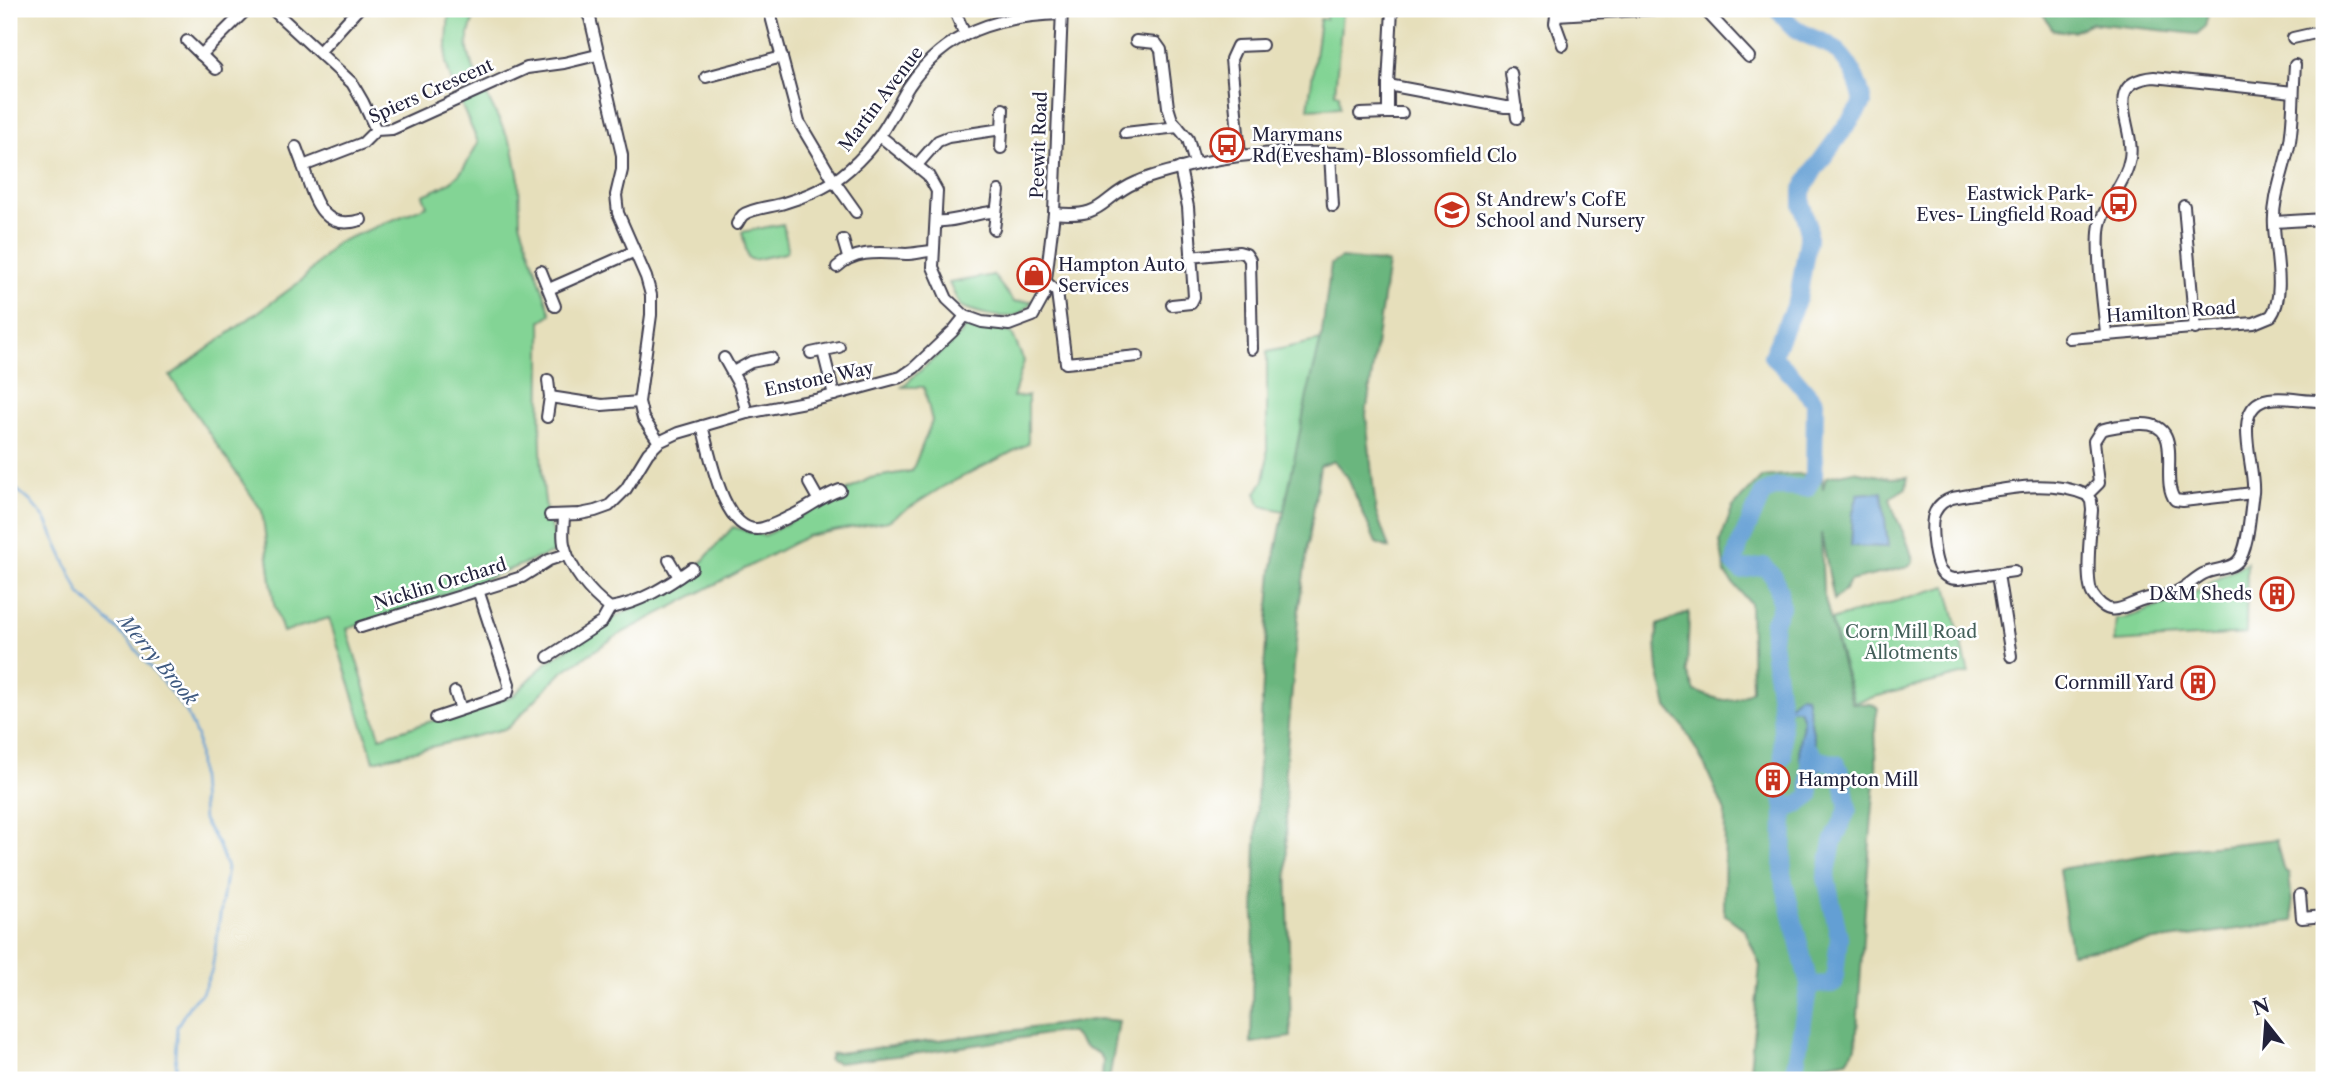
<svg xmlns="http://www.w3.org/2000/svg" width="2333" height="1089" viewBox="0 0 2333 1089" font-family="'Libre Caslon Text',serif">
  <rect width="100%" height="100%" fill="#fff"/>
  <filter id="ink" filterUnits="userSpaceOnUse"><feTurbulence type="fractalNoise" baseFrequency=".0143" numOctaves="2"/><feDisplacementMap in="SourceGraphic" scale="14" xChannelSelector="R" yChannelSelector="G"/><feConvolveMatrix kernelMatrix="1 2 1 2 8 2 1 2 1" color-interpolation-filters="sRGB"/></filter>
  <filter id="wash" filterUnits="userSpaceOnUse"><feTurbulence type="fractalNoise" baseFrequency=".00686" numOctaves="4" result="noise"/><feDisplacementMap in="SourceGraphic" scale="28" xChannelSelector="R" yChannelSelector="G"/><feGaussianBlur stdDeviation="1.57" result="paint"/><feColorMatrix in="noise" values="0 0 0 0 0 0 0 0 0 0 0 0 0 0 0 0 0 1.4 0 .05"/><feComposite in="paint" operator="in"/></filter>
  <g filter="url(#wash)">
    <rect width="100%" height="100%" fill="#e6dfbb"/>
    <g fill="#83d495" stroke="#527b68" stroke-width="2">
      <path d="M449,9H478C464,40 464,50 479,80L455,93L446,63Z"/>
      <polygon points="1326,10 1342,13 1335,93 1339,94 1340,107 1308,109 1320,19 1326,19"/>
      <path d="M484,90L513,148L519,179L520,222L551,314L541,321C542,383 537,447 546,509C547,523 555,537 560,550L412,607L347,629L380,737L513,696L545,664L609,620L684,582L733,527L764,536L870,478L912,471L932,421L924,387H902L961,334L968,323L1012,333L1024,361L1013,397L1028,396V444L944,486L888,521L807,536L620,634L562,672L508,728L374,761L329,618L283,632L274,604L262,511L170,376L301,281L336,243L427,206L423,195C456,183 463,174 478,142L460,102Z"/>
      <polygon points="783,224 788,248 785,253 753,260 748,258 742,232"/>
      <path d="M993,275L1014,302L1033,301C1030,304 1025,310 1021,313C1006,322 975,312 960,306L949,283Z"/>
      <polygon points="1321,340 1284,511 1261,506 1256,493 1264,480 1267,464 1267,352"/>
      <polygon points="2247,562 2246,634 2114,642 2116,619 2123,619 2190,595"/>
      <polygon points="1947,586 1969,673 1854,702 1831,620"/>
    </g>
    <g fill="#6ab67e" stroke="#466c5c" stroke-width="2">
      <polygon points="2040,9 2206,9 2208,14 2205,27 2197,34 2091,23 2073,32 2053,30"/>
      <polygon points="1341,258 1388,263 1366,415 1376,512 1389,548 1376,543 1347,476 1334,461 1320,466 1299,607 1285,771 1291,1037 1251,1043 1257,799 1263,681 1272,571 1307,396 1321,340 1331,264"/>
      <path d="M1853,471L1891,478L1908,477L1906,488L1890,498C1894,520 1910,539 1913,562L1907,567L1850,581L1844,591L1834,600L1821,533L1823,591L1852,703L1871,704L1878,708C1872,729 1878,751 1876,772C1867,864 1862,955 1856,1047L1847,1060L1811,1066L1808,1080H1749L1760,965L1745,930L1724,914L1725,811L1703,762L1683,726L1667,707L1658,670L1656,642L1658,625L1689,612L1687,672L1695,691C1717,700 1733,706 1752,690L1750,603L1725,574L1720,541L1733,507L1762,477L1795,474L1822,475L1823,489L1826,477Z"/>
      <polygon points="2276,839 2283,868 2289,875 2294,921 2071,953 2059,869 2176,850"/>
      <polygon points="1100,1019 1119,1021 1109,1080 1102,1080 1103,1059 1098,1053 1084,1046 1072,1033 1055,1033 920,1053 838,1063 829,1060 831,1054"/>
    </g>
    <g fill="#639fd4" stroke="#426088" stroke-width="2">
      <polygon points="1882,492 1888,547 1851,546 1853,512 1858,494"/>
      <path d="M1799,695L1806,696L1816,749L1828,759V765L1819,771L1811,783L1806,781C1803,773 1799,756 1799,748C1798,732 1808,727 1799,709H1781L1788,707Z"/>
    </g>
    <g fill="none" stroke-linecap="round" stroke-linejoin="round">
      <polyline stroke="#639fd4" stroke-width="2.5" points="9,483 30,501 46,520 80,594 128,640 186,711 197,737 203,820 218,844 227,868 212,970 202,993 191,1003 177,1026 175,1055 178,1080"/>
      <g stroke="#639fd4" stroke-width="18">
        <path d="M1778,9C1786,22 1796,31 1811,37C1817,40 1825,42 1831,46C1849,60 1859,81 1863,103L1814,170L1802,191V205L1808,225V240L1798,298L1772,356L1791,374L1815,402L1814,475L1807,488L1777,487L1763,493L1739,546L1734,564L1741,570L1764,566L1774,577L1779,591L1781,607L1774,622L1772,641L1781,709L1783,757"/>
        <polyline points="1781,790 1784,810"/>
        <polyline points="1809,985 1834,984 1839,937 1826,877 1833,842 1848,809 1842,777 1837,764 1816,759 1810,751"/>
        <polyline points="1793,1080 1809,985 1783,878 1784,810 1799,804 1810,796 1809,758"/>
      </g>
    </g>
  </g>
  <g filter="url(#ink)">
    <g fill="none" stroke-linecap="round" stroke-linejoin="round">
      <defs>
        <g id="street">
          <polyline points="272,9 352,83 363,102 376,130"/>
          <polyline points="585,9 590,18 622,155 622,170 616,195 618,213 646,277 651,295 651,315 639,402 643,418 659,442"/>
          <polyline points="769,9 799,122 834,181 856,212"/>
          <polyline points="954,9 965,35"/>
          <polyline points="1392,9 1388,85 1505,107 1516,107"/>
          <polyline points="1557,9 1555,23 1563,45"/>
          <polyline points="1704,9 1749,57"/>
          <polyline points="1556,15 1658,9"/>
          <polyline points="2293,38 2324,31"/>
          <polyline points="187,41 216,69"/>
          <polyline points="1136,41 1156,43 1161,50 1168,107 1172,120 1188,139 1195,164"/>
          <polyline points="320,51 358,9"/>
          <polyline points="201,55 247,9"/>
          <polyline points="1511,73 1517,118"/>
          <polyline points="706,77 782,57"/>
          <polyline points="1388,113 1402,113"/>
          <polyline points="1360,114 1388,113 1388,85"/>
          <polyline points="1125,133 1178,127"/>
          <polyline points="880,136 928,175 937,191 933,267 947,299 965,316 982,322 1009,325 1033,316 1044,296 1054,213 1062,9"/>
          <polyline points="296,147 303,166 363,143 376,130 392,129 527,68 564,63 597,55"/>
          <polyline points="1001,148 1003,109"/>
          <polyline points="1330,153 1333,206"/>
          <polyline points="1240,155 1231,59 1237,46 1262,45"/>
          <polyline points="917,165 938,141 948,137 1002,129"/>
          <path d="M303,166C314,197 320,232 361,220"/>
          <polyline points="2184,206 2195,329"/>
          <path d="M1054,213C1106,219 1099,198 1137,182C1150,176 1164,173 1178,169C1237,151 1283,152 1344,153"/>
          <path d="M937,221C958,223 976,211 996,212"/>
          <polyline points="2274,222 2324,219"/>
          <path d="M737,224C739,221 740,218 743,215C752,208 773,207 784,203C801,198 818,191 833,182C857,165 876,144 890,119C897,108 902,97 909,86C946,31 998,16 1061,14"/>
          <polyline points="994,229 999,191"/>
          <polyline points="843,240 848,257"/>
          <polyline points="1190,257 1239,252 1246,254 1250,260 1252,349"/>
          <path d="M837,267C856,249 881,253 906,254C915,254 924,251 933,251"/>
          <polyline points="541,271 555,306"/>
          <polyline points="1047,283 1057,292 1066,363 1138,356"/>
          <polyline points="549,289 633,252"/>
          <polyline points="1172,305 1191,303 1194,297 1188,207 1180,168"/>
          <path d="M2106,333C2104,309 2094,240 2101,221C2108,199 2126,182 2130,158C2136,127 2099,82 2154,77L2293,92"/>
          <path d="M2069,338L2254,323L2271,316C2286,296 2275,250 2274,226C2272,197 2285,169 2290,141C2294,116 2293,90 2295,65"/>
          <polyline points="823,351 834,395"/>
          <polyline points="811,353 839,347"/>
          <polyline points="724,358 739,385 747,413"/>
          <polyline points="733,372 751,362 771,358"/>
          <polyline points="550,397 602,405 639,402"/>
          <polyline points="547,417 550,397 548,380"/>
          <path d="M702,426C710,452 722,530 757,529C769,528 782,520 793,515C810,507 822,496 840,490"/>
          <polyline points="809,483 818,499"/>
          <path d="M2253,493L2183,501L2175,500C2158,478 2188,422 2140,424C2127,425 2113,426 2101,430L2094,441L2099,483L2087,495L2091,501L2092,510C2091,528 2084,582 2093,595C2111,622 2125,604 2145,599C2153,596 2163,597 2171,594C2184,590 2192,580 2203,574C2214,568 2230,570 2238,561C2249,549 2250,509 2253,493C2256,465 2229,406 2269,399C2286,396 2306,402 2324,401"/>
          <polyline points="550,515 580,514 595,511 609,506 626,489 648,453 659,442 678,433 747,413 815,400 901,377 914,368 953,331 965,316"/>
          <path d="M564,515C564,524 562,534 564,544C569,568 590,593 610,608C640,603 667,586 692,568"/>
          <polyline points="669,560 679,577"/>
          <path d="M2014,571L1958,579C1951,579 1947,578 1942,573C1934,564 1929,523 1935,512C1939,504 1944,501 1952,498C1994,491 2046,477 2087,495"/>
          <polyline points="1998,574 2011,656"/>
          <polyline points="361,627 522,577 549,560 567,554"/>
          <polyline points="548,657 602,622 610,608"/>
          <polyline points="455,692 461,709"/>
          <polyline points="436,718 502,696 508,692 509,684 478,590"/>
          <polyline points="2300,895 2302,918 2324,916"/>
        </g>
      </defs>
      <use href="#street" stroke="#3f3e4e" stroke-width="14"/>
      <use href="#street" stroke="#fff" stroke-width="10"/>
    </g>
  </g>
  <defs>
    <symbol id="bus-ring" viewBox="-11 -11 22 22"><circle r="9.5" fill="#fff" stroke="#c8321e" stroke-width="1.5"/><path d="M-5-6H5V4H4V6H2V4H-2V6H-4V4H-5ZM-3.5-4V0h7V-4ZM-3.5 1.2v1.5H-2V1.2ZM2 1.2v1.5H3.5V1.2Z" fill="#c8321e"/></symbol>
    <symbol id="school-ring" viewBox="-11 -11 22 22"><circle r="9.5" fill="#fff" stroke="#c8321e" stroke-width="1.5"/><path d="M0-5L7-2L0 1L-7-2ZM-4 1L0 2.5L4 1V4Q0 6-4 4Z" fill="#c8321e"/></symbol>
    <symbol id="shop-ring" viewBox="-11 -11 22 22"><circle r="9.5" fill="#fff" stroke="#c8321e" stroke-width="1.5"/><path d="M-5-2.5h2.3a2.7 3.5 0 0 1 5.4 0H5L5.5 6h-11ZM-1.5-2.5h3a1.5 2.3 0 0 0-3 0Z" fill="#c8321e"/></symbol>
    <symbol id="building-ring" viewBox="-11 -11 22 22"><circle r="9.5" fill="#fff" stroke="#c8321e" stroke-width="1.5"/><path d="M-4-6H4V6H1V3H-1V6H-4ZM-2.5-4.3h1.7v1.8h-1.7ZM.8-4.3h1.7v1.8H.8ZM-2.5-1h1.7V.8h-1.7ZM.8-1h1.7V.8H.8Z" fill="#c8321e"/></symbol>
  </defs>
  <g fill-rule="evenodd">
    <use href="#bus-ring" x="1208" y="126" width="38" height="38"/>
    <use href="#bus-ring" x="2100" y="185" width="38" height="38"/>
    <use href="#school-ring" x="1433" y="191" width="38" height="38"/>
    <use href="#shop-ring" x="1015" y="256" width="38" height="38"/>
    <use href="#building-ring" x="2258" y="575" width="38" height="38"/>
    <use href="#building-ring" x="2179" y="664" width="38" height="38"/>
    <use href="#building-ring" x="1754" y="761" width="38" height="38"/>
  </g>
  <g text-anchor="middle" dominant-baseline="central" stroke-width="5" stroke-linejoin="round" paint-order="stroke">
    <g font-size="18" fill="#22223b" stroke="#fff">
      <text transform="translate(431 91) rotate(-24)">Spiers Crescent</text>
      <text transform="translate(881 99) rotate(-53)">Martin Avenue</text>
      <text transform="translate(1039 145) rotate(-88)">Peewit Road</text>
      <text transform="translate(2171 312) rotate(-4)">Hamilton Road</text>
      <text transform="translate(819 379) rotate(-12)">Enstone Way</text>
      <text transform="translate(440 584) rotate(-17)">Nicklin Orchard</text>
    </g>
    <g font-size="18" fill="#22223b" stroke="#fff" text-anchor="start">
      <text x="1252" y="135">Marymans<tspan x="1252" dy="21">Rd(Evesham)-Blossomfield Clo</tspan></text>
      <text x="2094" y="194" text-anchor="end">Eastwick Park-<tspan x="2094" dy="21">Eves- Lingfield Road</tspan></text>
      <text x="1476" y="200">St Andrew's CofE<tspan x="1476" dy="21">School and Nursery</tspan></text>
      <text x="1058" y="265">Hampton Auto<tspan x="1058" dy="21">Services</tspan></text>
      <text x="2252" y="594" text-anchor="end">D&amp;M Sheds</text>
      <text x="2174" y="683" text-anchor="end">Cornmill Yard</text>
      <text x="1798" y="780">Hampton Mill</text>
    </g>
    <g font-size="18" fill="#44605a" stroke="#fff">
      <text x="1911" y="632">Corn Mill Road<tspan x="1911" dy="21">Allotments</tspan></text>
    </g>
    <g font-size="19" font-style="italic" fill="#3f5a80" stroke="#fff">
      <text transform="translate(158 660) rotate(50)">Merry Brook</text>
    </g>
  </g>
  <rect width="2333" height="1089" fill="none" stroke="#fff" stroke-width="35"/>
  <g transform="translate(2266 1023) rotate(343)" stroke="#ffffff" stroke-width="5" paint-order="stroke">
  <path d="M0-5L12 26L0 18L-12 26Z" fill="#22223b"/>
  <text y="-10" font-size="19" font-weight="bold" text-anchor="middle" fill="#22223b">N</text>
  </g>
</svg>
